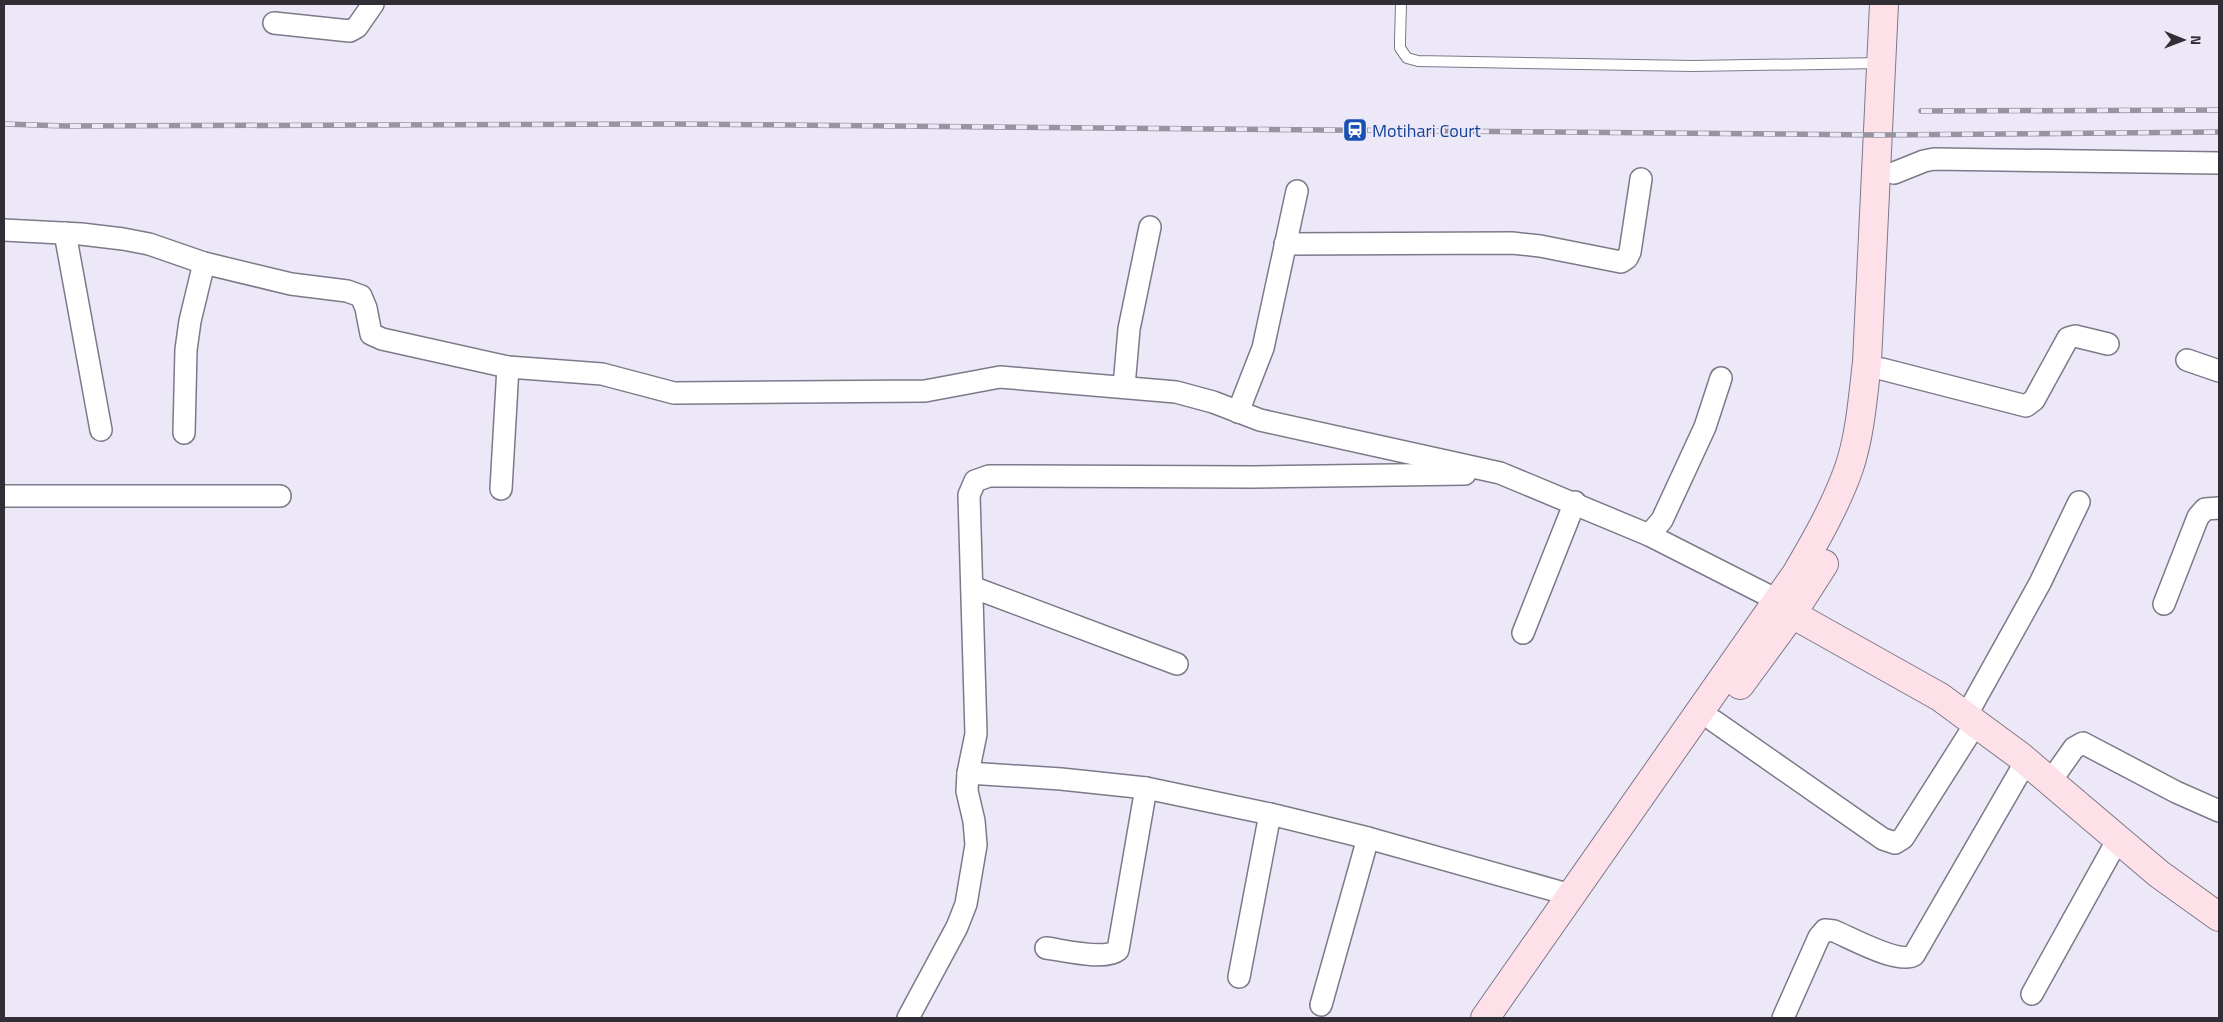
<svg xmlns="http://www.w3.org/2000/svg" width="2223" height="1022" viewBox="0 0 2223 1022" font-family="'Titillium Web',sans-serif">
  <rect width="100%" height="100%" fill="#ede8f8"/>
  <g fill="none" stroke-linecap="round" stroke-linejoin="round">
    <defs>
      <polyline id="lane" points="1401,4 1400,40 1400,48 1407,58 1418,61 1693,66 1881,63"/>
      <g id="street">
        <polyline points="274,23 350,31 357,27 373,4"/>
        <polyline points="1894,173 1924,161 1934,159 2219,163"/>
        <polyline points="4,230 81,234 123,239 149,244 204,263 291,284 347,291 361,296 366,308 371,334 382,339 508,367 602,374 674,393 925,391 1000,377 1176,392 1213,402 1260,420 1500,473 1649,535 1777,600 1789,611"/>
        <polyline points="65,233 101,430"/>
        <polyline points="1285,244 1512,243 1540,246 1621,262 1627,258 1630,252 1641,179"/>
        <polyline points="2187,360 2219,371"/>
        <polyline points="1882,369 2026,406 2034,400 2068,338 2075,336 2108,344"/>
        <polyline points="1124,386 1129,329 1150,227"/>
        <polyline points="1238,412 1263,348 1297,191"/>
        <polyline points="184,433 186,350 190,321 204,263"/>
        <polyline points="501,489 508,367"/>
        <polyline points="4,496 280,496"/>
        <polyline points="1649,535 1662,520 1705,427 1721,378"/>
        <polyline points="972,587 1177,664"/>
        <polyline points="2164,604 2198,517 2205,509 2219,508"/>
        <polyline points="1523,633 1575,502"/>
        <polyline points="1966,716 2040,583 2079,502"/>
        <polyline points="1714,721 1883,839 1895,843 1903,838 1976,723"/>
        <polyline points="968,773 1061,779 1146,788 1270,814 1368,838 1571,895"/>
        <polyline points="2050,782 2074,748 2083,743 2176,792 2219,811"/>
        <path d="M1046,948C1063,950 1105,961 1118,950L1146,788"/>
        <polyline points="1239,977 1270,814"/>
        <polyline points="2032,994 2118,839"/>
        <polyline points="1321,1005 1368,838"/>
        <polyline points="908,1018 957,927 966,904 976,845 974,821 967,791 968,773 976,734 969,495 975,481 989,476 1252,477 1465,474"/>
        <path d="M1783,1018L1819,937L1825,930L1834,931C1851,938 1899,965 1914,955L2026,761"/>
      </g>
      <g id="secondary">
        <polyline points="1792,614 1940,697 2020,756 2159,874 2219,917"/>
        <polyline points="1740,685 1792,614 1824,564"/>
        <path d="M1485,1018L1796,574C1816,540 1836,505 1849,468C1860,436 1863,396 1867,362L1884,4"/>
      </g>
    </defs>
    <use href="#lane" stroke="#7d7988" stroke-width="12"/>
    <use href="#street" stroke="#7d7988" stroke-width="24"/>
    <use href="#secondary" stroke="#7d7988" stroke-width="30"/>
    <use href="#lane" stroke="#fff" stroke-width="10"/>
    <use href="#street" stroke="#fff" stroke-width="21"/>
    <use href="#secondary" stroke="#fee0e8" stroke-width="28"/>
    <defs>
      <g id="rail">
        <polyline points="1921,111 2219,110"/>
        <polyline points="4,124 66,126 673,124 1878,135 2219,132"/>
      </g>
    </defs>
    <use href="#rail" stroke="#98949f" stroke-width="5.5"/>
    <use href="#rail" stroke="#ede8f8" stroke-width="4" stroke-dasharray="11" stroke-linecap="butt"/>
  </g>
  <defs>
    <symbol id="station-square" viewBox="-11 -11 22 22"><rect x="-9" y="-9" width="18" height="18" rx="4" fill="#1a4fb4" stroke="#ede8f8"/><path d="M-3-6H3Q5-6 5-4V2Q5 4 3 4L4.5 6H3L1.5 4h-3L-3 6H-4.5L-3 4Q-5 4-5 2V-4Q-5-6-3-6ZM-3.5-4v3h7v-3ZM-3.5 1v1.5H-2V1ZM2 1v1.5H3.5V1Z" fill="#fff"/></symbol>
  </defs>
  <g fill-rule="evenodd">
    <use href="#station-square" x="1341" y="116" width="28" height="28"/>
  </g>
  <g text-anchor="middle" dominant-baseline="central" stroke-width="4" stroke-linejoin="round" paint-order="stroke">
    <g font-size="18" fill="#164399" stroke="#ede8f8" text-anchor="start">
      <text x="1372" y="130">Motihari Court</text>
    </g>
  </g>
  <rect width="2223" height="1022" fill="none" stroke="#312f35" stroke-width="10"/>
  <g transform="translate(2183 40) rotate(91)" stroke="#ede8f8" stroke-width="4" paint-order="stroke">
  <path d="M0-4L9 19L0 12L-9 19Z" fill="#312f35"/>
  <text y="-8" font-size="14" font-weight="bold" text-anchor="middle" fill="#312f35">N</text>
  </g>
</svg>
